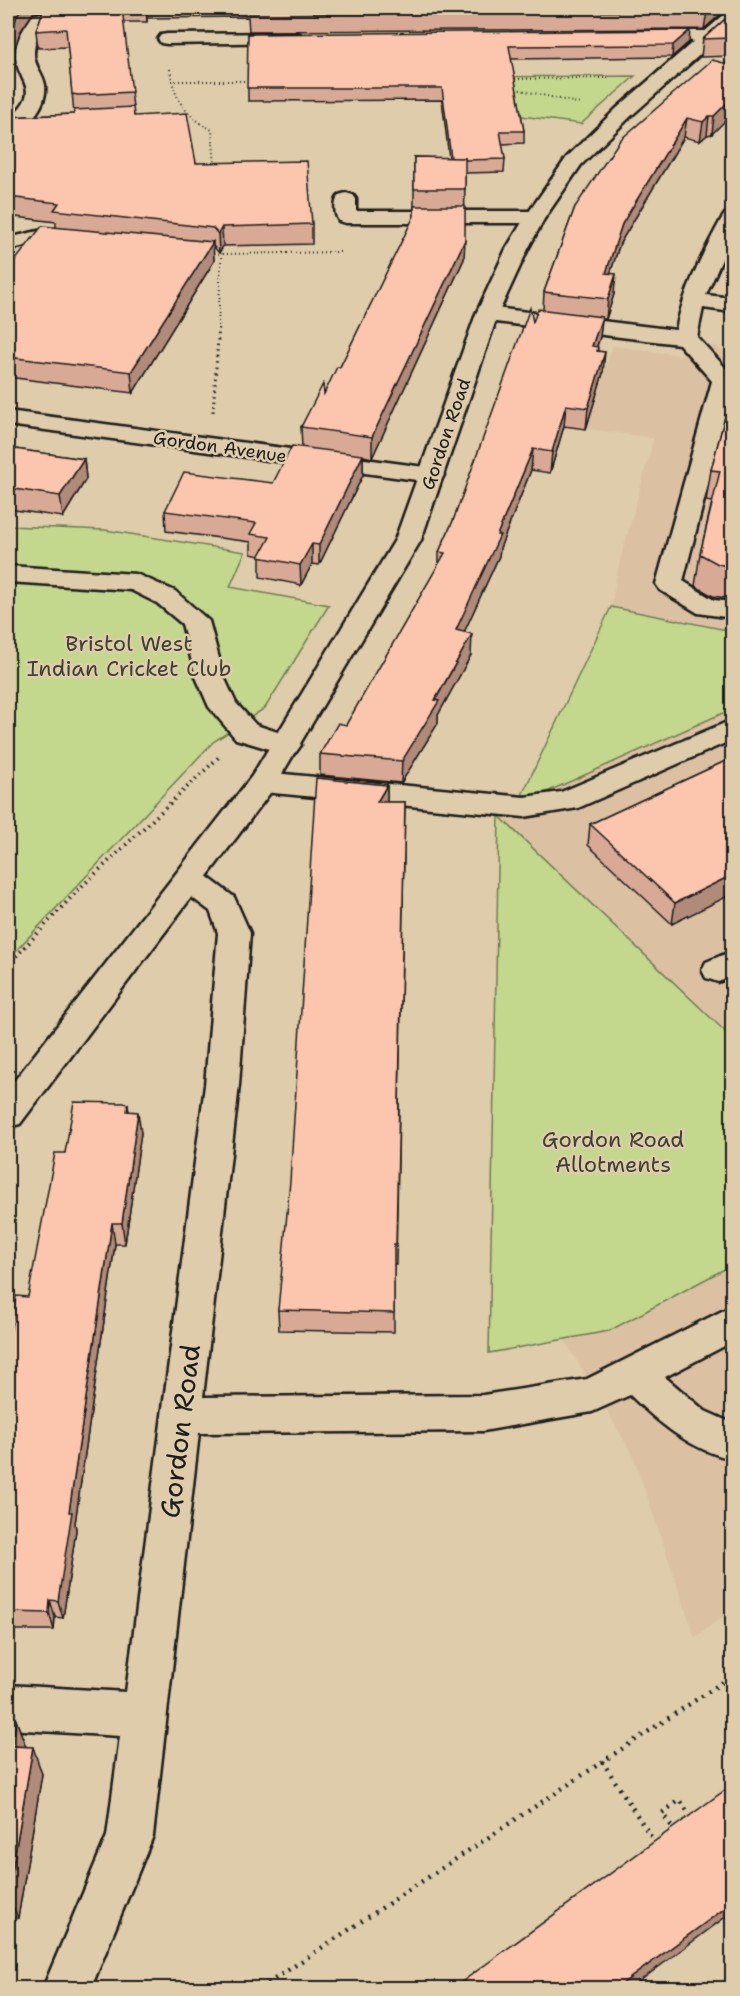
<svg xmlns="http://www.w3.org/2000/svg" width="740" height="1996" viewBox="0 0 740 1996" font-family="'Shantell Sans',sans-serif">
  <rect width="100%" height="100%" fill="#deccaa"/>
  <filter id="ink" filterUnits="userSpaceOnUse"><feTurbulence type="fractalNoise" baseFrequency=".0167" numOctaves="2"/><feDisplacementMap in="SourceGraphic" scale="12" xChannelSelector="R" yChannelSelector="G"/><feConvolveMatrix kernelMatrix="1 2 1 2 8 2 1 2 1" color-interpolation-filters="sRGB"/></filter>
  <g filter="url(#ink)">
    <g fill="#dbc0a2">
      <polygon points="613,346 679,355 716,346 732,358 732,631 611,607 619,565 654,438 584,428"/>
      <polygon points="732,709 732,1038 499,817 522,795 540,795"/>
      <polygon points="732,1263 732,1610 695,1637 633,1455 564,1339 609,1331"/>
    </g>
    <g fill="#c3d88d" stroke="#707a54" stroke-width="1.5">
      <polygon points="635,76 581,124 507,114 448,77"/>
      <polygon points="8,526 105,530 245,552 230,587 329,605 265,708 213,742 8,959"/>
      <polygon points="611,607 732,631 732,709 540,795 522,795"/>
      <polygon points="499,816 732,1038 732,1265 609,1331 489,1353"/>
    </g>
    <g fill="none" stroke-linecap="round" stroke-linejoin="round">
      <defs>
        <g id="minor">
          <path d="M66,8H96L93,12L45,23C39,32 34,42 34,54C34,66 43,73 45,85C48,105 27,130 8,134V119C46,88 15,83 16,53C16,39 25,27 33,15Z"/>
          <polygon points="646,31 710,31 716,32 719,36 716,40 710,41 640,40 637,36 640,32"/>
          <polygon points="294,33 300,34 303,38 300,42 167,44 161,43 158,39 161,35 167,34"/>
          <path d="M346,193L353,195L356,199V211H535L542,213L545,217L542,221L535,223H346L339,221C334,214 334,202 339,195Z"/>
          <path d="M732,212V237L706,295L732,298V312L703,308L697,337L732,375V392L683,581L714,600L732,602V618L698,613L660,590L656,584L712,381L679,344L487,321L479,319L476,314L479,309L487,307L676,330C684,289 702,255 722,218L725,214Z"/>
          <polygon points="38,231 83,235 87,239 83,243 76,245 38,243 8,250 8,238"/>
          <polygon points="8,411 432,468 441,470 444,475 441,480 432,482 8,425"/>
          <polygon points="8,566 136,574 175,591 209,621 224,677 236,703 256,725 296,738 301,745 296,752 286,754 236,739 209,707 196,677 182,624 157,603 131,590 8,582"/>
          <polygon points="732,720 732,740 578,808 524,817 263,792 253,789 248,782 253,775 263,772 524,797 561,792"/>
          <path d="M190,869L201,872L234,897L250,933L239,1085L203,1397L483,1395L587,1379L732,1306V1342L665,1377L705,1411L732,1423V1459C691,1450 660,1424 630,1395L592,1412L483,1431L199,1433L153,1836L91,1988H43L107,1836L120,1736L8,1729V1685L126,1692L205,1085L218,933L210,911L179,888L174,880L179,872Z"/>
          <polygon points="732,951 732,977 718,982 706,978 702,970 706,962"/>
        </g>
        <polygon id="major" points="732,12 732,26 630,117 581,165 544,219 528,249 498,314 421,540 273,789 20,1124 8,1127 8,1089 252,776 395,540 476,314 506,249 524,219 567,157 616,109 726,13"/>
      </defs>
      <use href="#minor" stroke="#1c1c1c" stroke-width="5"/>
      <use href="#major" stroke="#1c1c1c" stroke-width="5"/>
      <g stroke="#1c1c1c" stroke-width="2" stroke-dasharray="1 3" stroke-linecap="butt">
        <path d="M170,69C174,100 185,115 212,130L215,166"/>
        <polyline points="511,79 608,78"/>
        <polyline points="171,81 251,81"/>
        <polyline points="512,88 581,104"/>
        <polyline points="223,254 342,252"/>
        <polyline points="218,326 222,243"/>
      </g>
      <polyline stroke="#1c1c1c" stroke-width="3" stroke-dasharray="1.5 4" stroke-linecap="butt" points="213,412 219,324"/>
      <polyline stroke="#1c1c1c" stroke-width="4" stroke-dasharray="1.5 4.5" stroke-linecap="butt" points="8,965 77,891 219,757"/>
      <g stroke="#1c1c1c" stroke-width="4.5" stroke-dasharray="2 6" stroke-linecap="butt">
        <polyline points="602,1761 657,1846"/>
        <polyline points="676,1832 662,1813 680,1800 692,1818"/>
        <polyline points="261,1988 732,1676"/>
      </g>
      <use href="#minor" fill="#deccaa" fill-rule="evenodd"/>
      <use href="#major" fill="#deccaa" fill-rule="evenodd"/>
    </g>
    <g fill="#d8aa95" stroke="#1c1c1c" stroke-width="1.5">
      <polygon points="8,8 722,8 721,14 704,29 249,31 248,17 147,18 147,22 123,22 134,116 196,163 312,224 312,244 223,246 219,253 214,247 213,247 214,261 133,393 8,377 8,270 56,227 56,222 8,216 8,117 74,114 68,47 38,48 36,31 43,11 33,13 20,32 14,50 8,50"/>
      <polygon points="732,13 732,56 701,57 703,39"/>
      <polygon points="248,34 689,42 672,57 511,59 524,131 524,143 502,144 505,159 504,172 465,173 464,259 372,458 363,456 363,475 319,565 312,564 301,585 260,577 260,556 251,554 251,542 166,531 165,511 273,483 302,447 301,427 324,394 340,367 414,217 414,157 449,158 442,100 248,101"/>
      <polygon points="732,65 712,134 707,135 700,141 684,137 620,243 610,274 614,294 606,319 602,319 600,337 597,346 603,373 586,429 564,426 550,473 531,470 500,548 499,556 464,632 471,655 438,715 438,723 401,783 320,775 320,754 346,725 439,564 439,552 453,521 533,322 543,310 544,292 575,207"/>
      <polygon points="732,390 732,599 713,596 695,586 700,554 712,502 706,501 711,470"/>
      <polygon points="8,448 84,459 86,479 63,517 8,509"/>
      <polygon points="732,758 672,924 588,845 590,824"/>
      <polygon points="387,785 387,802 405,802 396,1264 394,1264 394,1332 279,1330 278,1310"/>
      <polygon points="128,1104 129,1112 141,1133 125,1244 115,1244 75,1523 76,1530 63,1618 55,1617 54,1630 8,1630 8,1348 28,1297 65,1153"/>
      <polygon points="8,1719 16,1720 26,1747 42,1774 18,1918 8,1918"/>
    </g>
    <g fill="#b08b79" stroke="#1c1c1c" stroke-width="1.5">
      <polygon points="22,8 58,8 33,13 20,32 14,50 12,32 17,15"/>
      <polygon points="146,8 147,8 147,22"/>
      <polygon points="710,8 722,8 721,14 704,29 707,11"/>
      <polygon points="690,30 689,42 672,57 673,45"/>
      <polygon points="732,98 732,114 712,134 714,116"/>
      <polygon points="709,116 707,135 700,141 703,122"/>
      <polygon points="687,118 684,137 620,243 604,293 606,273 622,224"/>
      <polygon points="222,227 223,246 219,253 218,234"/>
      <polygon points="465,240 464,259 372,458 372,437"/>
      <polygon points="213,242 214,261 133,393 131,372"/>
      <polygon points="616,274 614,294 606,319 608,299"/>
      <polygon points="602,317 600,337 590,366 592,346"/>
      <polygon points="605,352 603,373 586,429 588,408"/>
      <polygon points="566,405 564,426 550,473 552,452"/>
      <polygon points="533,449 531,470 500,548 499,556 455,652 456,630 497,535"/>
      <polygon points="363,455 363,475 319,565 319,545"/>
      <polygon points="84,459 86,479 63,517 60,496"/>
      <polygon points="312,544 312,564 301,585 300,565"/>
      <polygon points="472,634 471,655 438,715 438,723 401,783 402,761"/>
      <polygon points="387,785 387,806 377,802"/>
      <polygon points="732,875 732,894 672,924 675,903"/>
      <polygon points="138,1112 141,1133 125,1244 122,1223"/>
      <polygon points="112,1223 115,1244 75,1523 76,1530 63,1618 58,1601 69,1512"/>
      <polygon points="50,1600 55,1617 54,1630 49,1613"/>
      <polygon points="16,1720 26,1747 12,1746"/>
      <polygon points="33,1747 42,1774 18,1918 8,1895"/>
      <polygon points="732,1903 732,1912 629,1989 615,1989"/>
    </g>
    <g fill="#fbc6ad" stroke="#1c1c1c" stroke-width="1.5">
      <polygon points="8,8 22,8 17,15 12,32 8,32"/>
      <polygon points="44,8 122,8 132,92 78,95 72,94 66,29 36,31"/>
      <polygon points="248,8 711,8 707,11 248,14"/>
      <polygon points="732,13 732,38 703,39"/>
      <polygon points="690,30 673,45 509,46 524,131 500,131 505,159 465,160 465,158 451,158 442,88 247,88 248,34"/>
      <polygon points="712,60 732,65 732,98 714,116 709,116 703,122 687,118 622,224 606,273 616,274 608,299 544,292 575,207 620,140"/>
      <polygon points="133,107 134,116 187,113 196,163 307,161 312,224 222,227 218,234 213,228 54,210 59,203 8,197 8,117 74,114 74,110"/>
      <polygon points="414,157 465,158 465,189 414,189"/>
      <polygon points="414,206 465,206 465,240 372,437 301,427 323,384 324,394 337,367 340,367 414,216"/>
      <polygon points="42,226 213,242 131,372 8,357 8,270"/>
      <polygon points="530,308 533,322 538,309 602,317 592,346 598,347 597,351 605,352 588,408 566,405 552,452 533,449 497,535 500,535 456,630 472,634 435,700 439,701 402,761 320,754 338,723 346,725 445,553 439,552 453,521"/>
      <polygon points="732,390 732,567 718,564 700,554 720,471 711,470"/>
      <polygon points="292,446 363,455 319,545 312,544 300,565 259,557 270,537 250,534 256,523 165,511 184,472 273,483"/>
      <polygon points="8,448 84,459 60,496 8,488"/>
      <polygon points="732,758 732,875 675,903 590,824"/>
      <polygon points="316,778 387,785 377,802 405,802 396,1244 394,1244 394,1313 278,1310 290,1181"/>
      <polygon points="74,1102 124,1103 128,1104 127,1111 138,1112 122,1223 112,1223 69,1512 72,1512 58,1601 50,1600 49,1613 8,1612 8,1348 16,1296 28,1297 55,1153 65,1153"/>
      <polygon points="8,1719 16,1720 12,1746 33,1747 8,1894"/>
      <polygon points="732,1785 732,1903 615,1989 452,1989"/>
    </g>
  </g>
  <g text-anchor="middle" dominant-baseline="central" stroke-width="5" stroke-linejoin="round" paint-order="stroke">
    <g font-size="18" fill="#1c1c1c" stroke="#deccaa">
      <text transform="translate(446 434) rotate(-71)">Gordon Road</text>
      <text transform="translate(220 447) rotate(8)">Gordon Avenue</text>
    </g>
    <g font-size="22" fill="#3d4233" stroke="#deccaa">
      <text x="129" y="643">Bristol West<tspan x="129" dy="25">Indian Cricket Club</tspan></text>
      <text x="613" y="1139">Gordon Road<tspan x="613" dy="25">Allotments</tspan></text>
    </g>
    <g font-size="27" fill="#1c1c1c" stroke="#deccaa">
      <text transform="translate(180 1431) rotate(-83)">Gordon Road</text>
    </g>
  </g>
  <rect width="740" height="1996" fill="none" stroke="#deccaa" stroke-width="30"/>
  <rect x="15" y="15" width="710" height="1966" fill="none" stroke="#1c1c1c" stroke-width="2" filter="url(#ink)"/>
</svg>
